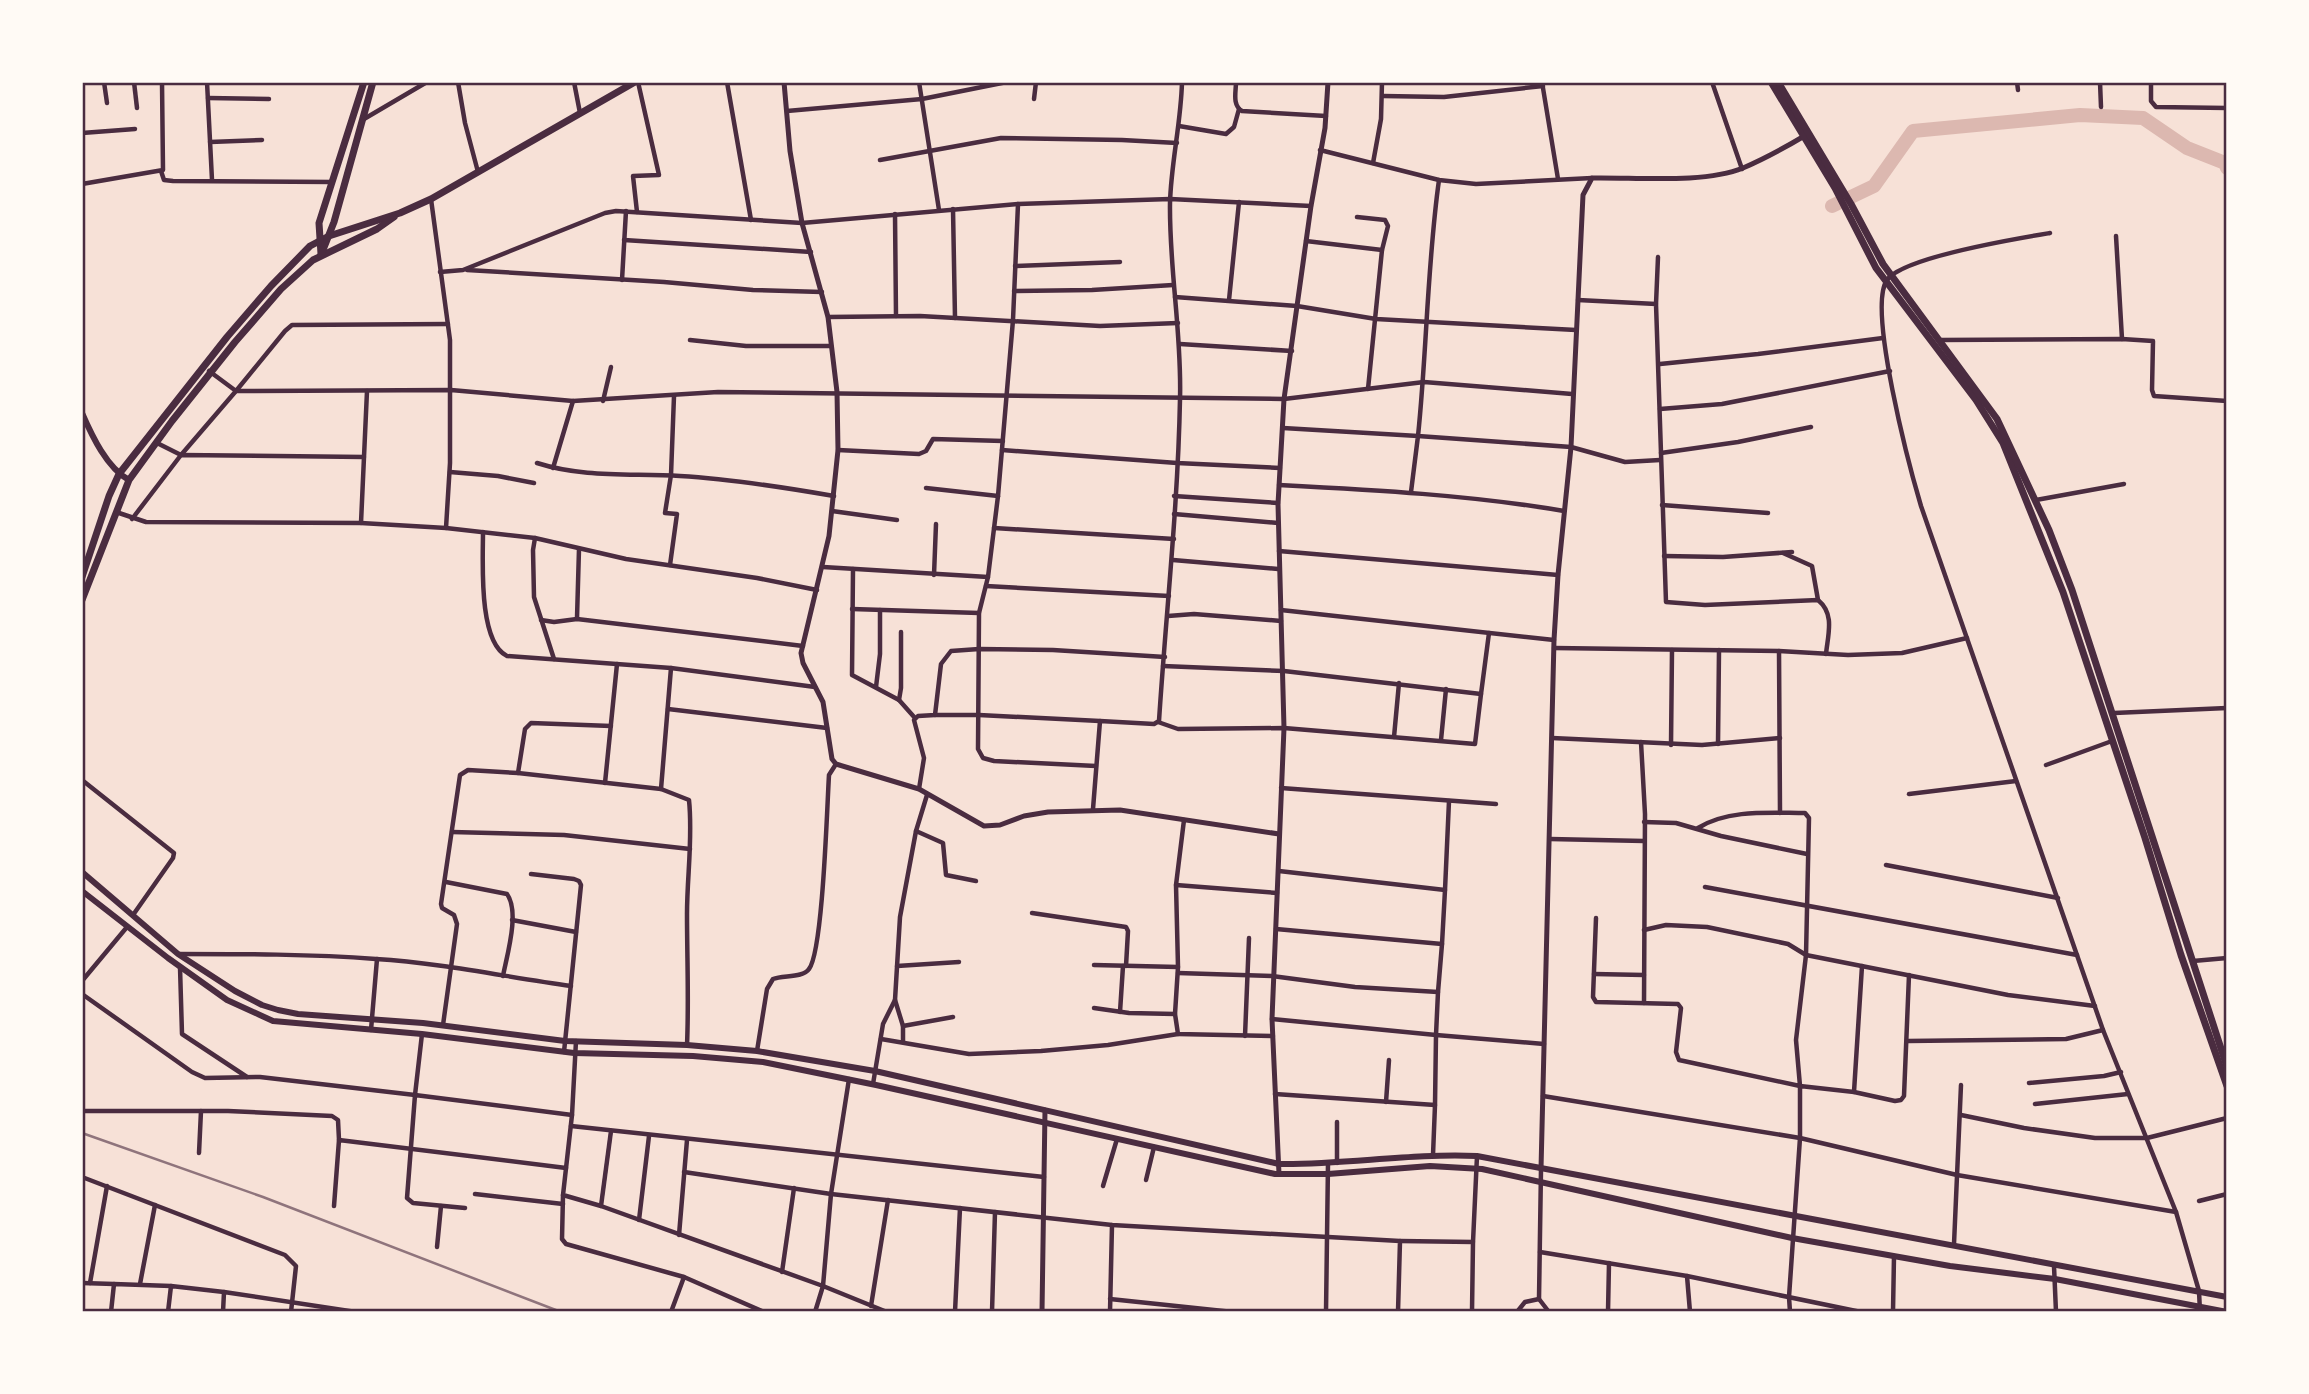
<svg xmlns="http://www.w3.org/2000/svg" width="2309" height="1394" viewBox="0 0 2309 1394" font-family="Karla,sans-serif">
  <rect width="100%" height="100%" fill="#f7e1d7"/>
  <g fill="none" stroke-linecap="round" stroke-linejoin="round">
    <polyline stroke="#dcb8b0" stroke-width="14" points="1832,206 1874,186 1913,131 2080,115 2143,118 2187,148 2225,163 2227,168"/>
    <g stroke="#4a2c40" stroke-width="4.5">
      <polyline points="104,82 107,103"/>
      <polyline points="134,82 137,108"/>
      <polyline points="207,82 212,180"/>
      <polyline points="458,82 465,123 478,172"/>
      <polyline points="574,82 580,113"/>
      <polyline points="727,82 751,220"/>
      <polyline points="919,82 939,210"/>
      <path d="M1236,82C1236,92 1232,105 1242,111L1326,116"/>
      <polyline points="1542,82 1558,179"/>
      <polyline points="1712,82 1742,169"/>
      <polyline points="2017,82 2018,90"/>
      <polyline points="2100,82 2101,107"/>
      <polyline points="2151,82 2151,101 2156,107 2227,108"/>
      <polyline points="1383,96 1444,97 1543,86"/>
      <polyline points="208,98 269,99"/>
      <polyline points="1034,99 1036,82"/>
      <polyline points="787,111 922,99 1007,82"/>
      <polyline points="364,119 427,82"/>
      <polyline points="1179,126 1226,134 1234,127 1239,109"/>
      <polyline points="82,133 135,129"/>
      <polyline points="210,142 262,140"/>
      <polyline points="1320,150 1439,180 1476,184 1592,178"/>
      <polyline points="880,160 1001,138 1122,140 1177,143"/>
      <polyline points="1373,163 1381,119 1382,82"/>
      <polyline points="161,171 164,180 173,181 332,182"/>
      <path d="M1439,180C1427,265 1427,350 1418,436L1571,447L1625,462L1660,460"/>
      <polyline points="82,184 163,170 162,82"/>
      <polyline points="431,199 450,340 450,463 446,528"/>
      <polyline points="1018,204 1013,320 998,496 988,577 979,613 978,749 983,758 994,761 1096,766"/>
      <polyline points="953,209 955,318"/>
      <polyline points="637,212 633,176 659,175 638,82"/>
      <polyline points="895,214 896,316"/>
      <polyline points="1357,217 1385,220 1388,226 1382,250 1368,389"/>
      <path d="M2050,233C2020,238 1903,257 1887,280C1867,308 1910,469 1921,506L2103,1030L2176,1212L2199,1291L2200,1312"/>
      <polyline points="2116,236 2122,339"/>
      <polyline points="624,240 811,252"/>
      <polyline points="1306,241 1382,250"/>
      <polyline points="1015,266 1120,262"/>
      <polyline points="467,270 664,282 753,290 822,292"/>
      <polyline points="440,272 463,270 605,213 616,211 802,223 1018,204 1170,199 1311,206"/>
      <polyline points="622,280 626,211"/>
      <polyline points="1014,291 1092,290 1173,285"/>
      <polyline points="1175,297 1297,306 1376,319 1576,330"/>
      <polyline points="1229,300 1239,202"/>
      <path d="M1578,300L1656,304L1666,602L1705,605L1818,600C1835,614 1828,634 1826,654"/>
      <polyline points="1656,304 1658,257"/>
      <polyline points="828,317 920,316 1100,326 1178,323"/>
      <polyline points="690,340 746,346 831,346"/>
      <polyline points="1940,340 2122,339 2153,341 2152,390 2154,396 2227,401"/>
      <polyline points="1180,344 1292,351"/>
      <polyline points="1660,364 1758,354 1883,338"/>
      <polyline points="209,371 236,391 285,331 292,325 448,324"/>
      <polyline points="603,401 611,367"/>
      <polyline points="1660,409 1722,404 1890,371"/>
      <polyline points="1283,428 1418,436 1411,492"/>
      <polyline points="157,443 181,455 236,391 451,390 573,401 718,392 1284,399 1424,382 1572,394"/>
      <polyline points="838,450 919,454 926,451 933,439 1003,441"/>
      <polyline points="1002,450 1177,463 1280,468"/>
      <polyline points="1661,453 1738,442 1811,427"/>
      <path d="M537,463C584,478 631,473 680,476C732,479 782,487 834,496"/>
      <polyline points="553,468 573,401"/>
      <polyline points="450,472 498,476 534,483"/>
      <path d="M1279,485C1375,490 1470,495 1564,511"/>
      <polyline points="926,488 998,496"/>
      <polyline points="1174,496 1278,503"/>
      <polyline points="2036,500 2124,484"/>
      <polyline points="1662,505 1768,513"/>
      <polyline points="832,511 897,520"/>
      <polyline points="116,512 146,522 361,523 446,528 535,538 626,559 757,578 817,590"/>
      <polyline points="1174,514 1278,523"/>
      <polyline points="132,519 181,455 364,457"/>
      <polyline points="361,523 367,391"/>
      <polyline points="994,528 1174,539"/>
      <path d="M483,532C483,561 478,642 507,656L671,668L815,687"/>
      <polyline points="535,538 533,550 534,597 554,659"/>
      <polyline points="1279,551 1558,575"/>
      <polyline points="1783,553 1812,566 1818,600"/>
      <polyline points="1664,556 1723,557 1792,552"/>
      <polyline points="1173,560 1278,569"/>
      <polyline points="670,565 677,514 665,513 671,475 674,396"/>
      <polyline points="823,567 988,577"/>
      <polyline points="853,569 852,675 899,700 915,718"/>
      <polyline points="934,575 936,524"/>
      <polyline points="986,586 1169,596"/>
      <polyline points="852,609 979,613"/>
      <polyline points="1281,610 1554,640"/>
      <polyline points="1168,616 1194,614 1281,621"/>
      <polyline points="577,618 579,549"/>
      <polyline points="541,620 554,622 577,619 803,646"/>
      <polyline points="1554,648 1779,651 1848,655 1902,653 1967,638"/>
      <polyline points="1779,651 1780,813"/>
      <polyline points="876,687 880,654 880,610"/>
      <polyline points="1481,694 1489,633"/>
      <polyline points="899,700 901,688 901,632"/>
      <polyline points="668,709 827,728"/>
      <polyline points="2114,713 2227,708"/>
      <polyline points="935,715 979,715 1100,721"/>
      <polyline points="1158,722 1178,729 1284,728 1475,744 1481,694 1284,671 1163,666"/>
      <polyline points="1394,737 1399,683"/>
      <polyline points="1552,738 1702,745 1780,738"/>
      <polyline points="1441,740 1446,689"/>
      <polyline points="1641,742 1645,814 1644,1003"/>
      <polyline points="1718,744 1719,650"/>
      <polyline points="1671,745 1672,650"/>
      <polyline points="2046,765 2112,741"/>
      <polyline points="518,773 525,729 531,723 611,726"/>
      <polyline points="82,780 174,853 173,858 133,915"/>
      <polyline points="605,783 617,664"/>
      <polyline points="1281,788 1496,804"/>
      <polyline points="661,789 671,668"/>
      <polyline points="919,789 924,758 914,720 918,716 935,715 941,664 951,651 979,649 1053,650 1165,657"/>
      <polyline points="1909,794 2016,781"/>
      <path d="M1093,809L1100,721L1154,724L1159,721C1166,613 1178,506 1180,399C1182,333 1169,269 1170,203C1171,163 1181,123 1182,82"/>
      <polyline points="1644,822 1676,823 1721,836 1807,854"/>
      <polyline points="916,831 943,843 946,875 976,881"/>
      <polyline points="452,832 564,835 690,849"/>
      <polyline points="1550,839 1644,841"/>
      <polyline points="1886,865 2058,898"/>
      <polyline points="1279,871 1445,890 1449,801"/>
      <polyline points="531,874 574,879 579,881 581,885 564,1052"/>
      <path d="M446,882L507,894C520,912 507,955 503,976"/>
      <polyline points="1176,885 1184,820"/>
      <polyline points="1705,887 2077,955"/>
      <polyline points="1032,913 1126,927 1128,931 1126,966"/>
      <path d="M1596,918L1593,997L1596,1002L1678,1004L1681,1008L1676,1052L1679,1060L1800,1086L1796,1040L1806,955L1809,818L1805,813C1770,813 1728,809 1698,828"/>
      <polyline points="512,920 576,932"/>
      <polyline points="1276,929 1442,944 1445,890"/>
      <polyline points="1644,930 1666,925 1707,927 1788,944 1806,955 2008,995 2095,1006"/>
      <path d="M178,954C244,954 310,954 376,959C441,963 506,977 571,986"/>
      <polyline points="2193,961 2227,958"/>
      <polyline points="1094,965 1178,967"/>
      <polyline points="897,966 959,962"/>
      <polyline points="180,967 182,1034 247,1077"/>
      <polyline points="1178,973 1272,976 1355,987 1438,992 1442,944"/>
      <polyline points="1594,974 1644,975"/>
      <polyline points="82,981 127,927"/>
      <polyline points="82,994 192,1072 205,1078 260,1077 415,1095 422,1034"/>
      <polyline points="895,1000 903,1026 903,1042"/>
      <polyline points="1094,1008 1129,1013 1175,1014"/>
      <polyline points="1120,1012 1123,966"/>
      <polyline points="1272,1019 1436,1035 1438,992"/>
      <path d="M443,1025L457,924L454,915L442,908L441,904L460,775L468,770L518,773L661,789L689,800C693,838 687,876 687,914C687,958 689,1001 687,1045"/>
      <polyline points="903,1026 953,1017"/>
      <polyline points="371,1030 377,959"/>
      <polyline points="1245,1036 1249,938"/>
      <polyline points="1273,1036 1178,1034 1175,1014 1178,967 1176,885 1277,893"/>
      <polyline points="881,1039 969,1054 1041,1051 1108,1045 1178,1034"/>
      <polyline points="576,1041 572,1115 563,1195 601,1206 823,1286 831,1194 849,1079"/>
      <polyline points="1908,1041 2066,1039 2103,1030"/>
      <path d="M757,1051L767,989L773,979C783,975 803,978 809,969C823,951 827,806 829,775L836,764"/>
      <polyline points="2029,1083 2104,1076 2121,1072"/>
      <polyline points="873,1084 883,1024 895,1000 900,917 916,831 927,795"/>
      <polyline points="1854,1092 1862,966"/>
      <polyline points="1275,1094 1435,1105 1436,1035 1544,1044"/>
      <polyline points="1543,1096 1800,1138 1957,1175 2176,1212"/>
      <polyline points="1386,1102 1389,1060"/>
      <polyline points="2035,1104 2128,1094"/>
      <polyline points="82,1111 228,1111 332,1116 338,1120 339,1140"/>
      <polyline points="1961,1115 2024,1128 2095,1138 2147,1138 2227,1118"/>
      <polyline points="1337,1122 1337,1163"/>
      <polyline points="571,1126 1044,1177"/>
      <polyline points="199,1153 201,1111"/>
      <polyline points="1433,1155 1435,1105"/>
      <polyline points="1541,1169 1539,1299 1549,1312"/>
      <polyline points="684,1172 831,1194 1112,1225 1400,1241 1398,1312"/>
      <polyline points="82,1177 285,1255 296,1266 291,1312"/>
      <polyline points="1146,1180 1154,1147"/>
      <polyline points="1103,1186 1117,1139"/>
      <polyline points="475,1194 563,1204"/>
      <polyline points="563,1195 562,1239 566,1244 684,1277 764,1312"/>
      <polyline points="2199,1201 2227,1194"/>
      <polyline points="334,1206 339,1140 566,1168"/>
      <polyline points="601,1206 611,1131"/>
      <polyline points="465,1208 413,1203 407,1198 415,1095 572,1115"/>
      <polyline points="639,1220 649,1136"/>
      <polyline points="679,1235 687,1140"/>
      <polyline points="1400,1241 1473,1242 1472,1312"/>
      <polyline points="1473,1242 1477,1156"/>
      <polyline points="1954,1244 1961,1085"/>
      <polyline points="437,1247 441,1206"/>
      <polyline points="1540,1252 1687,1276 1861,1312"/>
      <polyline points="2054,1266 2056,1312"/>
      <polyline points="782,1272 794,1188"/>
      <polyline points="1687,1276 1690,1312"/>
      <polyline points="82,1283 114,1284"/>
      <polyline points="90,1283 107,1186"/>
      <polyline points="140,1284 155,1205"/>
      <polyline points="1110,1299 1233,1312"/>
      <polyline points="871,1306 888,1200"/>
      <polyline points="111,1312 114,1284 171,1286"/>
      <polyline points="168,1312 171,1286 224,1292"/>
      <polyline points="223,1312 224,1292 356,1312"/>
      <polyline points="671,1312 684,1277"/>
      <polyline points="815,1312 823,1286 887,1312"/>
      <polyline points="955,1312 960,1208"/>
      <polyline points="992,1312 995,1212"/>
      <polyline points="1110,1312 1112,1225"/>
      <polyline points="1326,1312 1328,1163"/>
      <polyline points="1517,1312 1525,1302 1539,1299"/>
      <polyline points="1608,1312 1609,1263"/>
      <polyline points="1790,1312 1789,1297 1800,1138 1800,1086 1854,1092 1895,1101 1901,1100 1904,1096 1909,975"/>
      <polyline points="1893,1312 1894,1256"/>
    </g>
    <g stroke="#4a2c40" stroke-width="5">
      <polyline points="784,82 790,151 802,223 828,317 837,392 838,450 829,536 801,653 803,663 823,702 832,759 836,764 919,789 984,826 1000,825 1024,816 1048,812 1120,810 1279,834"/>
      <path d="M1541,1169L1554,640L1558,575L1571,447L1583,195L1592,178C1635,177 1704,184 1743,168C1764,159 1786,147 1806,135"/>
      <polyline points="1279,1174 1272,1019 1284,728 1278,504 1284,399 1311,206 1325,128 1328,82"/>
      <polyline points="1042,1312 1045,1110"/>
    </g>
    <g stroke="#4a2c40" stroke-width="6">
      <path d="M82,413C92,436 107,468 129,480"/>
      <path d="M82,872L178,954L235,991L262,1005L278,1010L298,1014L423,1023L565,1041L687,1045L757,1051L875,1071L1279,1164C1345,1165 1411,1153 1477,1156L2227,1297"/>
      <polyline points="82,891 168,958 227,1000 273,1021 422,1034 574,1053 693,1056 763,1062 876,1085 1275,1174 1328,1174 1430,1166 1482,1169 1792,1238 1950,1266 2055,1279 2227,1312"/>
    </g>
    <g stroke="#4a2c40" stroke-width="7">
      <polyline points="1771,82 1835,188 1876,268 1976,400 2003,443 2063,592 2145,838 2181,955 2227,1086"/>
      <polyline points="1778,82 1851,204 1883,264 1997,419 2049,530 2072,590 2227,1067"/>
      <polyline points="82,577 109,496 119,474 227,337 271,286 310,246 329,236 400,213 431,199 635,82"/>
      <polyline points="82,600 129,480 172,421 235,342 281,289 313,260 377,229 394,217"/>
    </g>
    <g stroke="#4a2c40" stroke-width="7">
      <polyline points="321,254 319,223 364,82"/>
      <polyline points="321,255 334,222 373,82"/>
    </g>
    <polyline stroke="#8f747c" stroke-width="2.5" points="82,1133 263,1197 561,1312"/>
  </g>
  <rect width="2309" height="1394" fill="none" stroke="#fffaf5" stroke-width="168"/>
  <rect x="84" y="84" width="2141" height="1226" fill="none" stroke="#4a2c40" stroke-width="2.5"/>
</svg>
